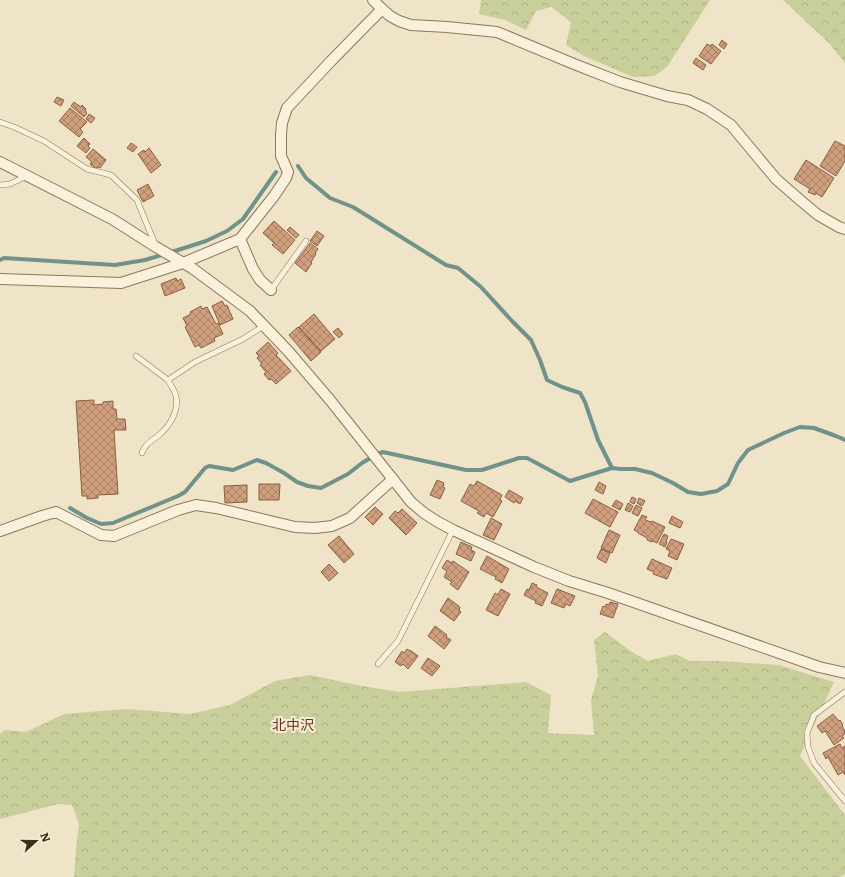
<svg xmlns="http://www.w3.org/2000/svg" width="845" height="877" viewBox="0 0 845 877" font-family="Literata,'Noto Sans JP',serif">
  <defs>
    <pattern id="forest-crowns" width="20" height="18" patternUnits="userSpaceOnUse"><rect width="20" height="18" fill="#c9cf9b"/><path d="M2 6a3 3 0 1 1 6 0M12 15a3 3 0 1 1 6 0" fill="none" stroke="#aeb285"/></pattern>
    <pattern id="building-cross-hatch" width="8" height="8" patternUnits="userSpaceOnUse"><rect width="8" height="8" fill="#cf9f7d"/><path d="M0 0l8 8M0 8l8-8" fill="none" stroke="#a98266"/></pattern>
  </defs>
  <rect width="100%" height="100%" fill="#f0e4c8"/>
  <g fill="url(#forest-crowns)">
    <polygon points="481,0 710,0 667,67 654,76 633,77 584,56 566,45 571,22 551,7 536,11 526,30 505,20 479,14"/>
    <polygon points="783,0 845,0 845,63 829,43"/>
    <polygon points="605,632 632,652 648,661 676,654 690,661 722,661 779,665 834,682 800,756 845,815 845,874 840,877 74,877 76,849 79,824 72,805 58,804 0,819 0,734 5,730 26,732 64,714 126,709 190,714 230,705 275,681 310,675 357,685 399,692 526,682 551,695 548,733 594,735 591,700 598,676 594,640"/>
  </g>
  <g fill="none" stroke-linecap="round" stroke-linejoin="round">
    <g stroke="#6f938a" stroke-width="4">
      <polyline points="298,166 306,178 330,198 353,207 446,265 458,268 481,287 512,321 531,340 540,360 547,380 562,387 580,393 585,402 598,440 612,468"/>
      <polyline points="0,260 4,258 115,265 145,260 178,250 206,241 227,231 243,219 276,172"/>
      <polyline points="70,508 87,518 101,524 113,523 178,496 185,492 205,468 209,466 233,470 257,460 266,463 284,473 297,482 308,486 321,488 348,474 362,463 377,454 383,452 466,470 482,470 519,458 527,458 570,481 612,468 621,469 635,469 652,473 673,483 688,492 701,494 717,491 728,484 738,463 748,450 784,433 800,427 814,428 836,436 845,440"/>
    </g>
  </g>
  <g fill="url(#building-cross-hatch)" stroke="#8d5f41">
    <polygon points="722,40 727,44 724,49 719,45"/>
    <polygon points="707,44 711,46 712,44 721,51 711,64 699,56"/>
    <polygon points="696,58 706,65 703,70 693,63"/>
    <polygon points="57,97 64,100 61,106 54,102"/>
    <polygon points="74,102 81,107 82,105 86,109 85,110 87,113 84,117 71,106"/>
    <polygon points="70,108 87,122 80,129 83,132 79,137 59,121"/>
    <polygon points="89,114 95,118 91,123 86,119"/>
    <polygon points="84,138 90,144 88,146 90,148 86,153 77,146"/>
    <polygon points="835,141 845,146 845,161 836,176 820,166"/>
    <polygon points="131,143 137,147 133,152 127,148"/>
    <polygon points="149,148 161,165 151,173 138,154 144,150 145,152"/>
    <polygon points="93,149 106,160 100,168 98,167 96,169 90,164 92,162 86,157"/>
    <polygon points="806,160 834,178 822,197 816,193 815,195 808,192 810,189 794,179"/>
    <polygon points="148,184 154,196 143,202 137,190"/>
    <polygon points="274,221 295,240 283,254 272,245 274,243 263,233"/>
    <polygon points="290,227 299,235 296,238 287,230"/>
    <polygon points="317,231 324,236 317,246 310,241"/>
    <polygon points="310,243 318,249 315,253 316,254 311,262 312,263 306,272 295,263"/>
    <polygon points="176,278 177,281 181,279 185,288 165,296 161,284"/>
    <polygon points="222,301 225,306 227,305 233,319 220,325 212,306"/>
    <polygon points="201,306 202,309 207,307 216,324 218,323 223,334 214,338 215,341 201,348 199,345 195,347 185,327 187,326 183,318 191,314 190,312"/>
    <polygon points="314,314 335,339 321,351 299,327"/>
    <polygon points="298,327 321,352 311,361 289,335"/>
    <polygon points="338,328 343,334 339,338 333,332"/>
    <polygon points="268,342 278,353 276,355 291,371 276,384 271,379 269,380 264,374 266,372 260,365 262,364 257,358 259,356 256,353"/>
    <polygon points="94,400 94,405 103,404 103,402 113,401 113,409 116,409 117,419 125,419 126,430 114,430 118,494 98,495 98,498 87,499 87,496 82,496 76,401"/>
    <polygon points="437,480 444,483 443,487 445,488 440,499 430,495"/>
    <polygon points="477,481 502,495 500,499 502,501 493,517 486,513 484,517 477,513 479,511 461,501 470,484 474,486"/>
    <polygon points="599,482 606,486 603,494 595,490"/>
    <polygon points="259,484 280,484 279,500 259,500"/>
    <polygon points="247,485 247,502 225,503 224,486"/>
    <polygon points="509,490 523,498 520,504 515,501 514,503 505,497"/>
    <polygon points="632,497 636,499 634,504 630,502"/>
    <polygon points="639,498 645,501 642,506 637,503"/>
    <polygon points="593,499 618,512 610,527 585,513"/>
    <polygon points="616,500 623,504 620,510 612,506"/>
    <polygon points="628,503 633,506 630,512 625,510"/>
    <polygon points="636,505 642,508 638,516 632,513"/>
    <polygon points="375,507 383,514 373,525 365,517"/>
    <polygon points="402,509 417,523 406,535 389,518 395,511 398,513"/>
    <polygon points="642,515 647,517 645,520 651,522 652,521 665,527 657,543 653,541 652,542 647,540 647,538 638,533 638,532 634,530"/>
    <polygon points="672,516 683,522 680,528 669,523"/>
    <polygon points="491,518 502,524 494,540 483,535"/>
    <polygon points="609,530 620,535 612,553 601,548"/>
    <polygon points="664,534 668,536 666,542 667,542 665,547 659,544"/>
    <polygon points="339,536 354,554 344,563 328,545"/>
    <polygon points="671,539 684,544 677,560 668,556 670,551 666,549"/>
    <polygon points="461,542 472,547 471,550 475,552 471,561 456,554"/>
    <polygon points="601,549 610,553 606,563 597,558"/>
    <polygon points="487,556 509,569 502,583 495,579 496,577 480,569"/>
    <polygon points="652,559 672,568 667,579 653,574 654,572 647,569"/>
    <polygon points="447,560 452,563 453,561 469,572 458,590 450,584 452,582 444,577 447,571 442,568"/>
    <polygon points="329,564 338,573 329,581 321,572"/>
    <polygon points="532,583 537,585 536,587 548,593 542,606 535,603 536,601 524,595 527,589 529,590"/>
    <polygon points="501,589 510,594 498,616 486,610 495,593 498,595"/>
    <polygon points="557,589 575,596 570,606 566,604 564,608 551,603"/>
    <polygon points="448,598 460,607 459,610 461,612 454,621 440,611"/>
    <polygon points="610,602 618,604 613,618 600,614 603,606 606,607 606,604 609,605"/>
    <polygon points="435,626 447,635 446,637 451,640 444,649 428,636"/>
    <polygon points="407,649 410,651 410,650 418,656 408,669 403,664 401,666 395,662 402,651 404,653"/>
    <polygon points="428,658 440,666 432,676 421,668"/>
    <polygon points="833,714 839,721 840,720 843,725 842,726 845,731 845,734 842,736 844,738 834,745 825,731 822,733 817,726"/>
    <polygon points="840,744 842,748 845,746 845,775 843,772 838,775 828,757 826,759 823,753"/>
  </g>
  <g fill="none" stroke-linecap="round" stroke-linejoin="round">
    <defs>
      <g id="lane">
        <polyline points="0,122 14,127 44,141 87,169 111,175 137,200 155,244"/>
        <polyline points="0,185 10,184 27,176"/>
        <polyline points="271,290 306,241"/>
        <polyline points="136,356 168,380"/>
        <path d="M142,453C146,442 151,442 159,435C170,426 179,411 176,396C175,391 170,385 168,380L195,362L243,339L265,325"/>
        <polyline points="378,664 398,641 453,530"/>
        <polyline points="845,692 814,715 807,733 808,747 814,763 845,801"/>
      </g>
      <g id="street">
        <polyline points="373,0 382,9 390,16 399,21 411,25 447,27 497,32 574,64 620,82 667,96 688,100 707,109 731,125 776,179 800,200 818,215 839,227 845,229"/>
        <polyline points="0,162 112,219 156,247 192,268 250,311 289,352 330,400 411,502 424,513 438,522 453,530 534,567 569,581 608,593 819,667 845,673"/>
        <polyline points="240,239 253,269 260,280 271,290"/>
        <polyline points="0,279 121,283 183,263 240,239 274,196 286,178 288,172 281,156 281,135 282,123 287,108 331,61 382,9"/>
        <polyline points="0,531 42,516 56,512 101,535 114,536 178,510 196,505 216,508 295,527 315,528 332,526 350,518 393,479"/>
      </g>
    </defs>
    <use href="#lane" stroke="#8d765c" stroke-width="6"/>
    <use href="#street" stroke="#8d765c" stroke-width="12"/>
    <use href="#lane" stroke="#faf1dc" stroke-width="5"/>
    <use href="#street" stroke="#faf1dc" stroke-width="10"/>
  </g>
  <g text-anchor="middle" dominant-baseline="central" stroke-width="4" stroke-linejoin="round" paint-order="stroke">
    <g font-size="14" fill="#6b2e1e" stroke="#f7eed8">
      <text x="293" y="724">北中沢</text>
    </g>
  </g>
  <g transform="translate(36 841) rotate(69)" stroke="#f7eed8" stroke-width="3" paint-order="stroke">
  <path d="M0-3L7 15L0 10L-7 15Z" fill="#3d2e20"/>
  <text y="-6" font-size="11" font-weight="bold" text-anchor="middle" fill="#3d2e20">N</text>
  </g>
</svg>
